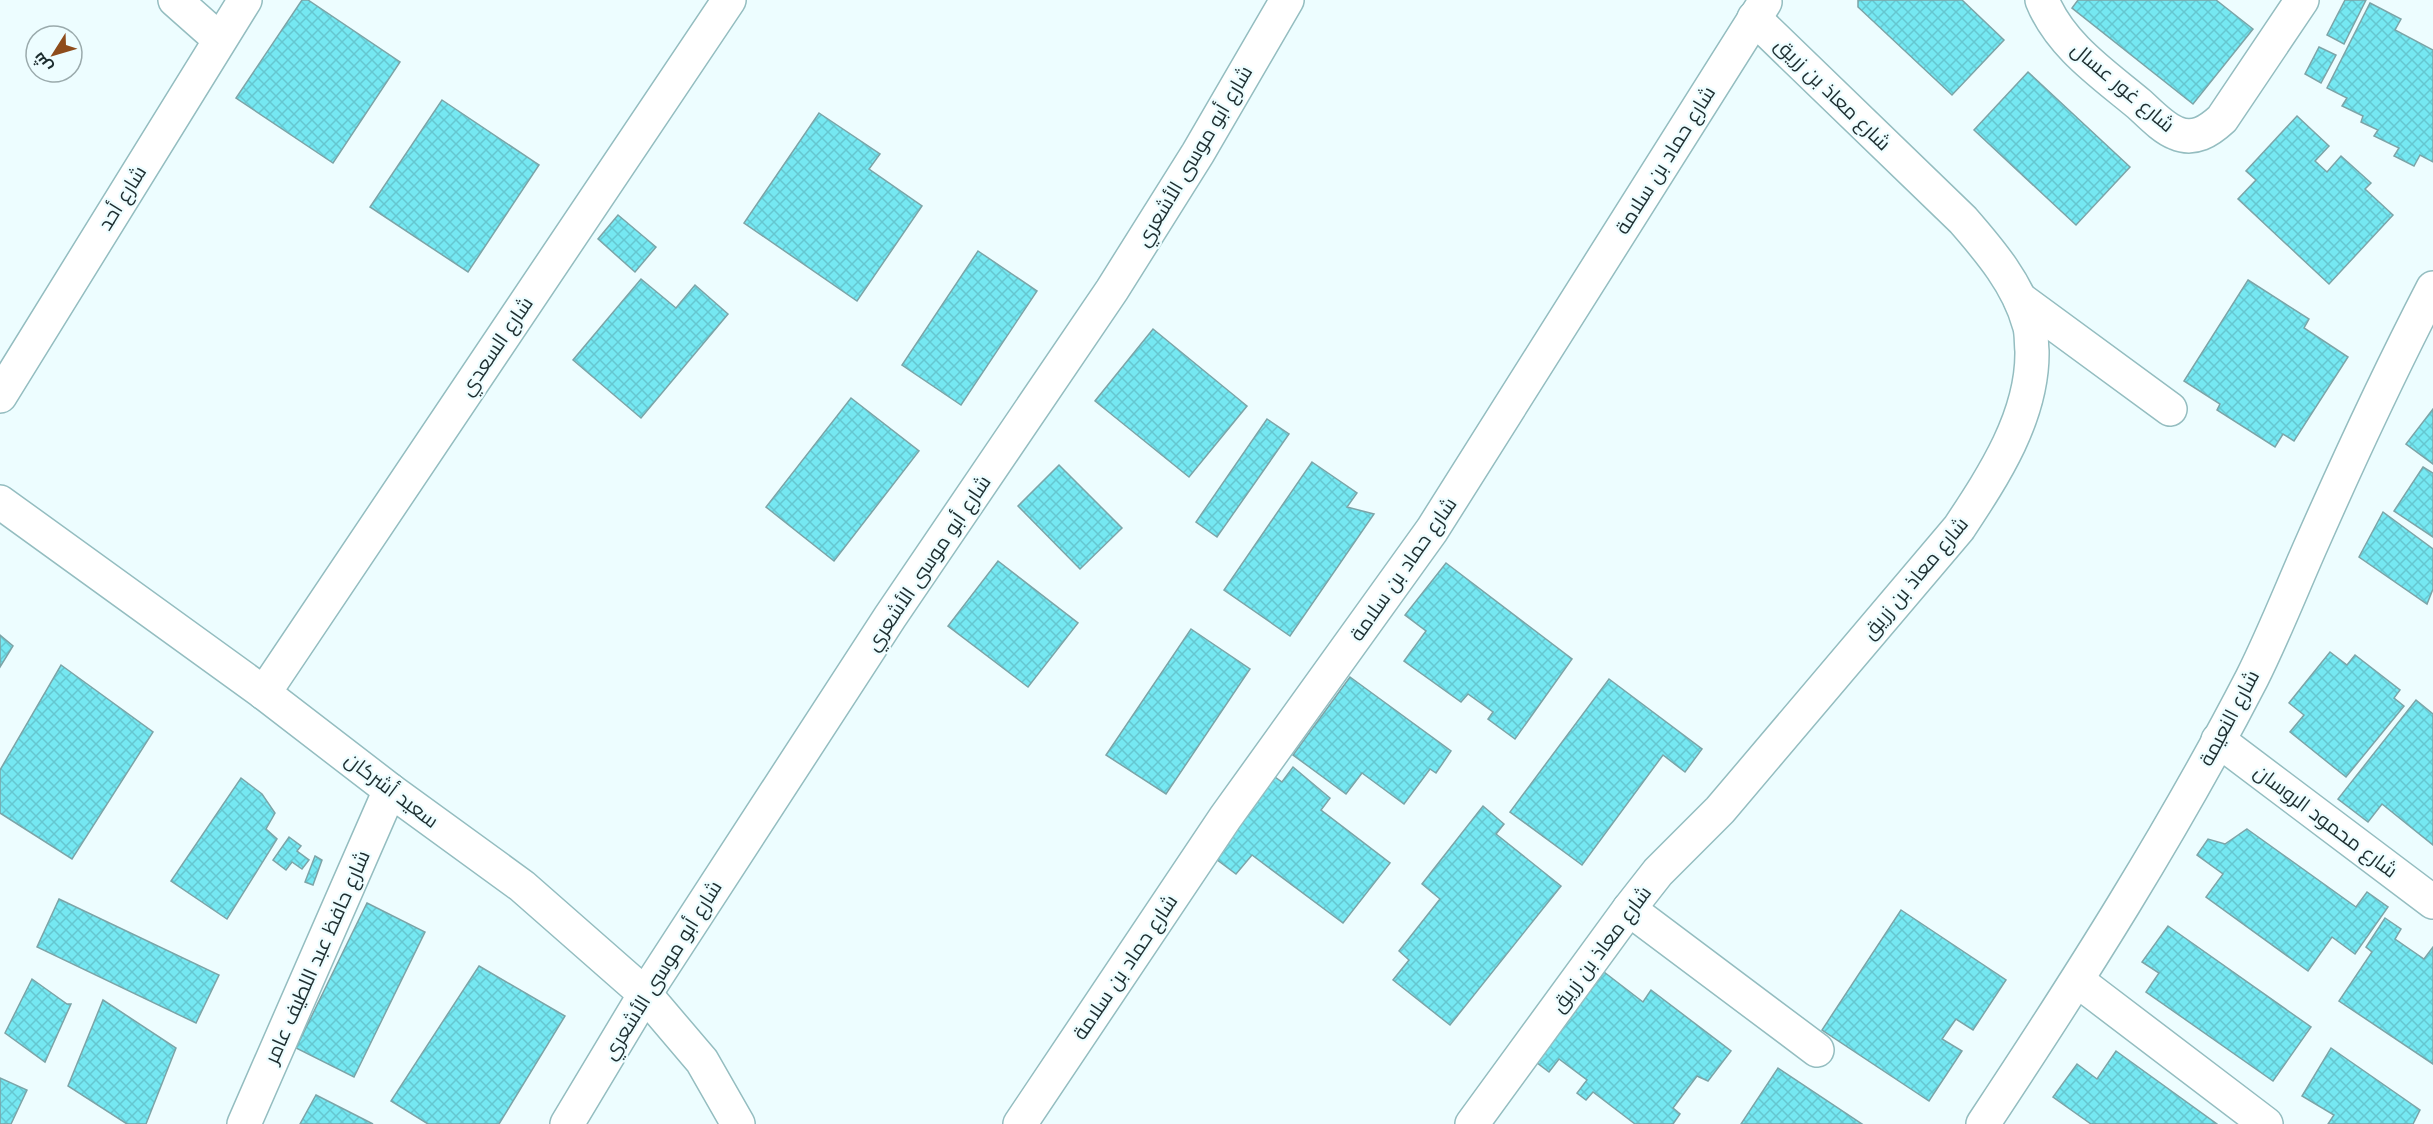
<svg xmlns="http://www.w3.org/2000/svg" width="2433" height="1124" viewBox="0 0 2433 1124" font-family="'Libre Baskerville',Cairo,serif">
  <defs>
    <pattern id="building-cross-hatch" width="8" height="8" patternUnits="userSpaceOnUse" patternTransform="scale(1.5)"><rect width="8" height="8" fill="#75e8f2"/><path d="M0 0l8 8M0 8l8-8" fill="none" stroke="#65c7d0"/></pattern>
  </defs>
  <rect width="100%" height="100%" fill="#edfdff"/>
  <g fill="url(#building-cross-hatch)" stroke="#7ca4a7" stroke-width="1.5">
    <polygon points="302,0 308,0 400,62 333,163 236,98"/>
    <polygon points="1962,0 2004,40 1952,95 1858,7 1858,0"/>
    <polygon points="2078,0 2216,0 2253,29 2193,104 2072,8"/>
    <polygon points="2345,0 2366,0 2344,44 2327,35"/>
    <polygon points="2370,3 2401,19 2395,30 2433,50 2433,162 2420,155 2414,166 2394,156 2399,148 2374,136 2378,130 2361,122 2363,116 2342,106 2347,98 2327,88"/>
    <polygon points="2319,47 2336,55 2321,83 2305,74"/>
    <polygon points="2028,72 2130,167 2076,225 1974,130"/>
    <polygon points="442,100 539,165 468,272 370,207"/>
    <polygon points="819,113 880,154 869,169 922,206 857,301 744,223"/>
    <polygon points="2297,116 2329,146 2315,161 2327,172 2341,156 2371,183 2365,189 2393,215 2329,284 2238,199 2256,180 2246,171"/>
    <polygon points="618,215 656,247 635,272 598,239"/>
    <polygon points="978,251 1037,291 961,405 902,365"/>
    <polygon points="641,279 676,308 695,285 728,314 641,418 573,360"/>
    <polygon points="2248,280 2309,319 2304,328 2348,357 2294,441 2283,434 2275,447 2217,410 2220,404 2184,381"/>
    <polygon points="1153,329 1247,406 1189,477 1095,401"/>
    <polygon points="851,398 919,451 834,561 766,507"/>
    <polygon points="2433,409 2433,464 2406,444"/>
    <polygon points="1267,419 1289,434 1217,537 1196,522"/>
    <polygon points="1312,462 1357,493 1347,507 1374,514 1290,636 1224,590"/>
    <polygon points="1059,465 1122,528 1080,569 1018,506"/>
    <polygon points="2423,467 2433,473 2433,537 2394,511"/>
    <polygon points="2383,512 2433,549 2433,589 2427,604 2359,557"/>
    <polygon points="998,561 1078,623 1028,687 948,626"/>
    <polygon points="1446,563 1572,659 1515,739 1488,719 1493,712 1468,694 1461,702 1404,661 1426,631 1405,615"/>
    <polygon points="1191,629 1250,669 1166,794 1106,755"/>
    <polygon points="0,635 13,646 0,667"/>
    <polygon points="2330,652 2347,665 2355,655 2400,690 2394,698 2404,706 2346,777 2290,732 2304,715 2289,703"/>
    <polygon points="61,665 153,732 72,859 0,813 0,770"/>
    <polygon points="1350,677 1451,751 1436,773 1430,769 1404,804 1362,773 1346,794 1293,755"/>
    <polygon points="1609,679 1702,749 1685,772 1663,755 1582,865 1510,812"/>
    <polygon points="2416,700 2433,714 2433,845 2382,804 2368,822 2338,799"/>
    <polygon points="1293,767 1330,798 1321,810 1390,863 1343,923 1252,855 1236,874 1212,856 1272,775 1282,782"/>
    <polygon points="241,778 262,794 275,813 266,829 277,839 227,919 171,881"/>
    <polygon points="1483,806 1504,824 1496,834 1561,886 1450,1025 1393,980 1409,960 1399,951 1440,899 1422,884"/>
    <polygon points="2247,829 2356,907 2367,892 2388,907 2355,954 2332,937 2308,971 2206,897 2223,874 2197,855 2208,839 2225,844"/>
    <polygon points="289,837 301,846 297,851 309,860 302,869 292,862 286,870 273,860"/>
    <polygon points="315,856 322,860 313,885 305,882"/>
    <polygon points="59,899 219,975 196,1023 37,947"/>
    <polygon points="367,903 425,932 354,1077 296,1048"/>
    <polygon points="1901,910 2006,980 1973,1030 1956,1019 1942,1039 1962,1051 1929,1101 1822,1030"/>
    <polygon points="2385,918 2401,929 2395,939 2424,959 2433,947 2433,1064 2339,1001 2372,952 2366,947"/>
    <polygon points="2168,926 2311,1027 2273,1081 2146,992 2159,973 2142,962"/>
    <polygon points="479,966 565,1016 499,1124 428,1124 391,1101"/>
    <polygon points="1604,972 1643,1002 1651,990 1731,1051 1708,1081 1697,1076 1673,1108 1680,1114 1673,1124 1635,1124 1593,1092 1586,1100 1577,1093 1587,1080 1559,1059 1549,1072 1536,1062"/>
    <polygon points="32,979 67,1004 71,1004 45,1062 5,1033"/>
    <polygon points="103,1000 176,1048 146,1124 127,1124 68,1086"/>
    <polygon points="2331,1048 2420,1110 2413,1124 2328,1124 2334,1115 2302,1096"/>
    <polygon points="2116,1051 2217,1124 2091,1124 2053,1097 2077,1064 2097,1079"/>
    <polygon points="1778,1068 1862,1124 1741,1124"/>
    <polygon points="0,1078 27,1090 11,1124 0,1124"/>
    <polygon points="316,1095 373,1124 300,1124"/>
  </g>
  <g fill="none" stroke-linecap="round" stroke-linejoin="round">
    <defs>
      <g id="minor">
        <polyline points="175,0 219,39"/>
        <path d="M2042,0C2060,45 2103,74 2139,104C2150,114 2163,128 2176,133C2194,141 2209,131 2222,119L2302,0"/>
        <polyline points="2020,299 2170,409"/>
        <polyline points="0,396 245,0"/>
        <polyline points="0,502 264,693 390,790 522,886 645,994 702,1061 738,1124"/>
        <polyline points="264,693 729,0"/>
        <polyline points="2218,740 2433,902"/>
        <polyline points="1629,909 1817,1050"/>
        <polyline points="2078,981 2266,1124"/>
        <polyline points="244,1124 390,790"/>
        <polyline points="567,1124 645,994 890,617 1112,290 1198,153 1287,0"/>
        <polyline points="1020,1124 1225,818 1432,530 1765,2"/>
        <path d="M1472,1124L1629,909L1658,872L1720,810L1959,528C1994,475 2033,416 2032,351C2031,343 2032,332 2029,324C2018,284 1990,251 1963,220L1754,18"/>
        <path d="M1983,1124C2079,979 2172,833 2252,678C2274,634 2292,588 2312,543C2350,457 2390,371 2433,288"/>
      </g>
    </defs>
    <use href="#minor" stroke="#94bdc0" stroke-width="36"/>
    <use href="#minor" stroke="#fff" stroke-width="33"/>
  </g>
  <g text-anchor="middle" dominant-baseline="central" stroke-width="4.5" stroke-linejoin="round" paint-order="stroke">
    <g font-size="20" fill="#1d2d2f" stroke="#edfdff">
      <text transform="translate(2123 87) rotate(40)">شارع غور عسال</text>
      <text transform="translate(1833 94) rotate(44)">شارع معاذ بن زريق</text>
      <text transform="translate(1194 156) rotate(-59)">شارع أبو موسى الأشعري</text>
      <text transform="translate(1665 160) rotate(-58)">شارع حماد بن سلامة</text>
      <text transform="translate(122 198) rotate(-58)">شارع أحد</text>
      <text transform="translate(496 346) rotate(-56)">شارع السعدي</text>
      <text transform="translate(928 563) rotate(-56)">شارع أبو موسى الأشعري</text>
      <text transform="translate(1403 569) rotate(-55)">شارع حماد بن سلامة</text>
      <text transform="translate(1915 578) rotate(-50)">شارع معاذ بن زريق</text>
      <text transform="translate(2229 718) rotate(-62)">شارع النعيمة</text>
      <text transform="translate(392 790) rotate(37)">سعيد أشركان</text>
      <text transform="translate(2326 821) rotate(37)">شارع محمود الروسان</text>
      <text transform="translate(1601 949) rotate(-53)">شارع معاذ بن زريق</text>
      <text transform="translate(317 957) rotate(-66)">شارع حافظ عبد اللطيف عامر</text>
      <text transform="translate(1125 967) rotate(-56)">شارع حماد بن سلامة</text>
      <text transform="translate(662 970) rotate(-58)">شارع أبو موسى الأشعري</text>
    </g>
  </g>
  <g transform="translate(54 54) rotate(233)"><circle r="28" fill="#edfdff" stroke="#9aaaac" stroke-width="1.5"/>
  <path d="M0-4.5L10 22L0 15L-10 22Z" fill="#8e4c1c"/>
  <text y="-9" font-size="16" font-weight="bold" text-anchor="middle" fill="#1d2d2f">ش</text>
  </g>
</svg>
